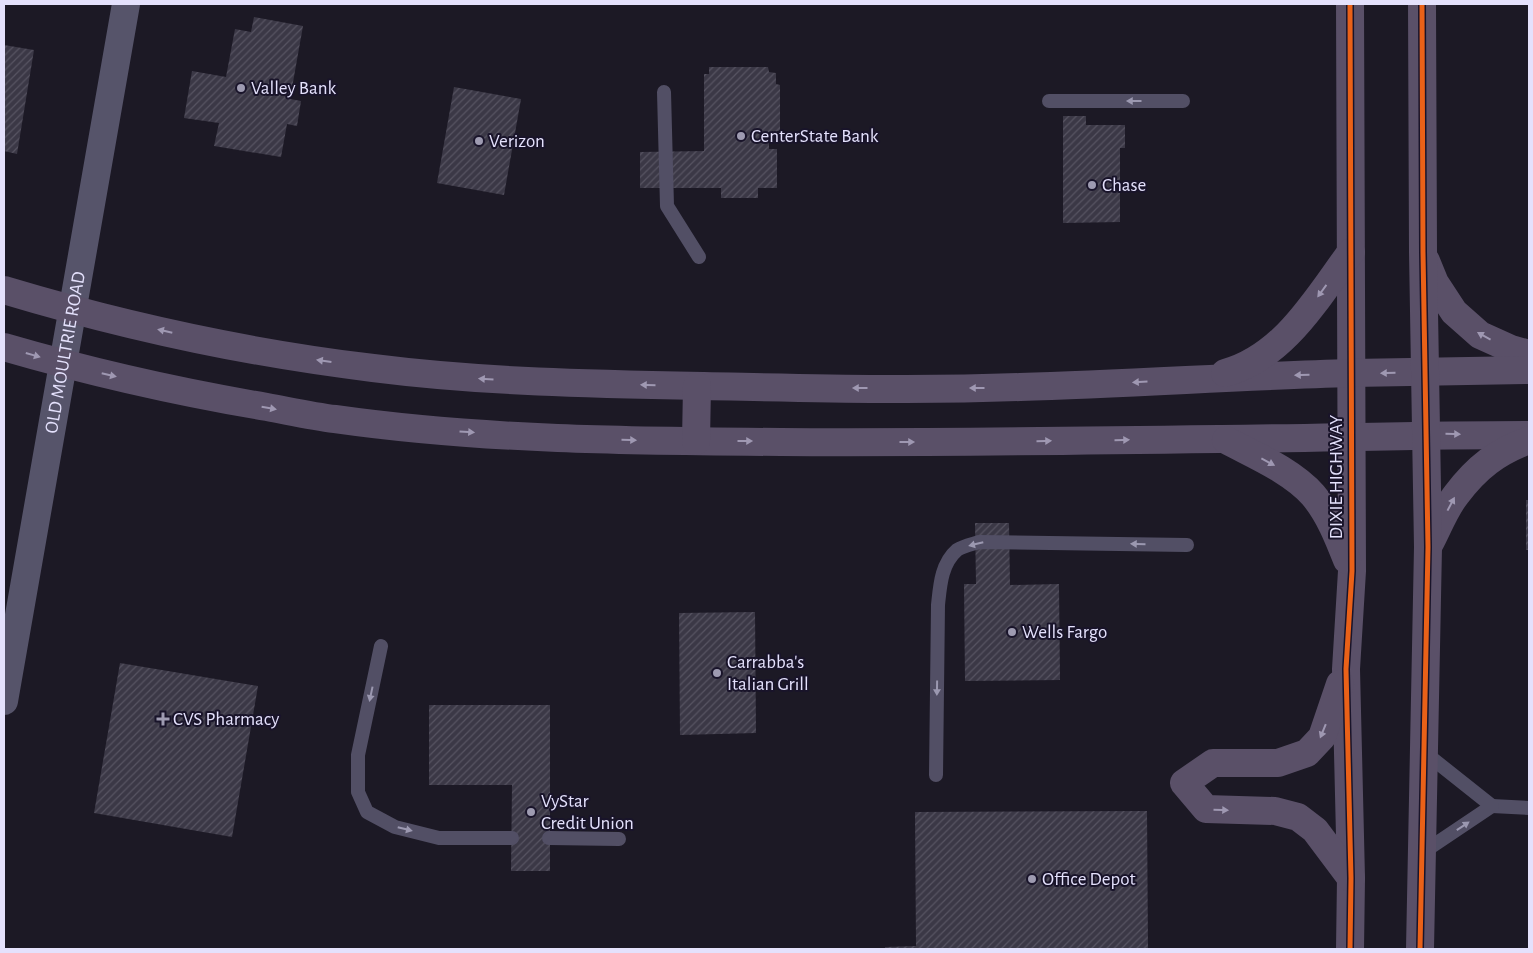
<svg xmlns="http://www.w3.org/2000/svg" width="1533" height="953" viewBox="0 0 1533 953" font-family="'Alegreya Sans',sans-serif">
  <defs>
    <pattern id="building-hatch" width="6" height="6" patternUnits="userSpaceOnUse" patternTransform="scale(1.25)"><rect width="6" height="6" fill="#3b3846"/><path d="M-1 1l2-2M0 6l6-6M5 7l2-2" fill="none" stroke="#575462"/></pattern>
  </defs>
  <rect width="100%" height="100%" fill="#1c1925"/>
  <g fill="url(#building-hatch)">
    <polygon points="254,17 303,26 290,99 301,101 297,126 287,124 281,157 214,146 219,123 184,118 192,71 226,77 235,29 251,32"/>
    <polygon points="4,45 34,50 17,154 4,151"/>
    <polygon points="709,67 768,67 769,72 776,73 776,84 780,85 780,131 777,131 777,142 769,142 769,149 777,149 777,188 758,188 758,198 721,198 721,188 640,188 640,152 704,151 704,74 709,74"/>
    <polygon points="454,87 521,99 504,195 437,183"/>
    <polygon points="1063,116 1086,116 1086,125 1125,125 1125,148 1120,148 1120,222 1063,223"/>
    <rect x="1526" y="500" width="3" height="50"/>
    <polygon points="975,523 1009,523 1010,585 1059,584 1060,680 965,681 964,584 976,584"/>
    <polygon points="755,612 756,733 680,735 679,613"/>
    <polygon points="120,663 258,686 232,837 94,813"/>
    <polygon points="429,705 550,705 550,871 511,871 512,785 429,785"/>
    <polygon points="1147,811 1148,949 885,949 885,947 916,946 915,812"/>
  </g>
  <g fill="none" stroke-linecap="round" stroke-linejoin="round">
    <g stroke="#524f65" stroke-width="14">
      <polyline points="664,92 667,206 699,257"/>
      <polyline points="1049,101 1183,101"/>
      <polyline points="381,646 358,755 358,792 367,812 395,827 439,838 512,838"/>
      <path d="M936,775L938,605C940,586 941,564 957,550C963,546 973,544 979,542L1187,545"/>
      <polyline points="1492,806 1529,808"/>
      <polyline points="549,838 619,839"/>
      <polyline points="1422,853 1492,806 1424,752"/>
    </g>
    <path stroke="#56546a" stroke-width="28" id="s1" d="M4,701L126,4"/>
    <g stroke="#5a5068" stroke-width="28">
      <polyline points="1350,4 1352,571 1346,669 1351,878 1350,949"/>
      <polyline points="1426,261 1435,283 1454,312 1480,335 1511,349 1529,354"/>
      <path d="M4,290C124,326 248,353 373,368C483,382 594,384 704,386C809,388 915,391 1020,387C1131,384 1241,376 1352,373C1411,372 1470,371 1529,370"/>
      <path d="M4,347C90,372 178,392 267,407C289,411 312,416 335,419C483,440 632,441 781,442C928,443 1074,441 1221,439C1324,438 1426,435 1529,435"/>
      <path d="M1225,373C1284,357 1317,298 1351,252"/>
      <path d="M1226,440C1254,455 1292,471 1313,495C1329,514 1338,537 1347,560"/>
      <polyline points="696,441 697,386"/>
      <path d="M1430,543C1438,528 1445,509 1456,495C1477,467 1497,452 1529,440"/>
      <polyline points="1340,684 1322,737 1307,753 1278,763 1213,763 1184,783 1206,809 1275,811 1298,817 1315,830 1351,878"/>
      <polyline points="1420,949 1428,547 1423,252 1422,4"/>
    </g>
    <defs>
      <g id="cycleway">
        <polyline points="1350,4 1352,571 1346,669 1351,878 1350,949"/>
        <polyline points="1420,949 1428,547 1423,252 1422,4"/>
      </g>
    </defs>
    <use href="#cycleway" stroke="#19142a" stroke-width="8"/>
    <use href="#cycleway" stroke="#ea6118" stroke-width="5"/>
  </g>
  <defs><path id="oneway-solid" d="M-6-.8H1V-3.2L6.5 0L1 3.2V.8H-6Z" transform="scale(1.25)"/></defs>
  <g fill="#9b98b0">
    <use href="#oneway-solid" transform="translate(1134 101) rotate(-180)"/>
    <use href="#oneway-solid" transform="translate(976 544) rotate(166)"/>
    <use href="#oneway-solid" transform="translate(1138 544) rotate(-179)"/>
    <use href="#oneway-solid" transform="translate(937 688) rotate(91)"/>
    <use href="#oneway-solid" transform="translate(371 694) rotate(102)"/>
    <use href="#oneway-solid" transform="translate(1463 826) rotate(-34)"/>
    <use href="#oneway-solid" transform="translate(405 829) rotate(14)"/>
  </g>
  <g fill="#9f98b2">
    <use href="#oneway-solid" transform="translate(1322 291) rotate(126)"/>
    <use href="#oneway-solid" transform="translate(165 331) rotate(-167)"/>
    <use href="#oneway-solid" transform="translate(1484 336) rotate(-151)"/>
    <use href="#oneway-solid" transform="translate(33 355) rotate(16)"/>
    <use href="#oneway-solid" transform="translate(324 361) rotate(-172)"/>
    <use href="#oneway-solid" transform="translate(1388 373) rotate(179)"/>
    <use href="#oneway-solid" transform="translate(109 375) rotate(13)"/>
    <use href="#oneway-solid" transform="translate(1302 375) rotate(178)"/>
    <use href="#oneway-solid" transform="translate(486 379) rotate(-176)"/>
    <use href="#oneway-solid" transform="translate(1140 382) rotate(177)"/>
    <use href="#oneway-solid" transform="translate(648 385) rotate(-179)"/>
    <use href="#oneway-solid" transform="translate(860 388) rotate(180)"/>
    <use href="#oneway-solid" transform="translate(977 388) rotate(180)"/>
    <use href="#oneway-solid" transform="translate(269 408) rotate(10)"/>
    <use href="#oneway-solid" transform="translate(467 432) rotate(4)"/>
    <use href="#oneway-solid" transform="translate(1453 434) rotate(1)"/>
    <use href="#oneway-solid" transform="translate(629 440) rotate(1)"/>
    <use href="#oneway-solid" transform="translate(1122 440) rotate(-1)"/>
    <use href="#oneway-solid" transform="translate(745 441)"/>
    <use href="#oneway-solid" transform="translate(1044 441) rotate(-1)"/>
    <use href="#oneway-solid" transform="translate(907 442)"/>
    <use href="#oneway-solid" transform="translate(1268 462) rotate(28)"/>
    <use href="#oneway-solid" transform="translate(1451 504) rotate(-62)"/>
    <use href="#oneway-solid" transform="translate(1323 731) rotate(112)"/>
    <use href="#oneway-solid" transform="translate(1221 810) rotate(2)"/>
  </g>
  <g fill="#9e9bb1" stroke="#19142a" stroke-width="2">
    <circle cx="241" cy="88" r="5"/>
    <circle cx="741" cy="136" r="5"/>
    <circle cx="479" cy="141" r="5"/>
    <circle cx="1092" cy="185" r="5"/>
    <circle cx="1012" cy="632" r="5"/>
    <circle cx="717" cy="673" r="5"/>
    <path d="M160.5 711.5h5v5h5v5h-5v5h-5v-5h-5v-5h5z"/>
    <circle cx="531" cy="812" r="5"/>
    <circle cx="1032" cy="879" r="5"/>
  </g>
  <g text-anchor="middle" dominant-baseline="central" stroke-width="4" stroke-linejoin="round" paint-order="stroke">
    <g font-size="19" fill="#e4e1fc" stroke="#19142a" text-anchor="start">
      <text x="251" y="88">Valley Bank</text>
      <text x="751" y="136">CenterState Bank</text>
      <text x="489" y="141">Verizon</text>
      <text x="1102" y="185">Chase</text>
      <text x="1022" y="632">Wells Fargo</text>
      <text x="727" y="662">Carrabba's<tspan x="727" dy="22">Italian Grill</tspan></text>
      <text x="173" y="719">CVS Pharmacy</text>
      <text x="541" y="801">VyStar<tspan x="541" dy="22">Credit Union</tspan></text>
      <text x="1042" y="879">Office Depot</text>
    </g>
    <g font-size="19" fill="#e4e1fc" stroke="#19142a">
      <text stroke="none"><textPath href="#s1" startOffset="354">OLD MOULTRIE ROAD</textPath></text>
      <text transform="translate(1336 477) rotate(-90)">DIXIE HIGHWAY</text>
    </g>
  </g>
  <rect width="1533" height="953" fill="none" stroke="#e4e1fc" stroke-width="10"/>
</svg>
